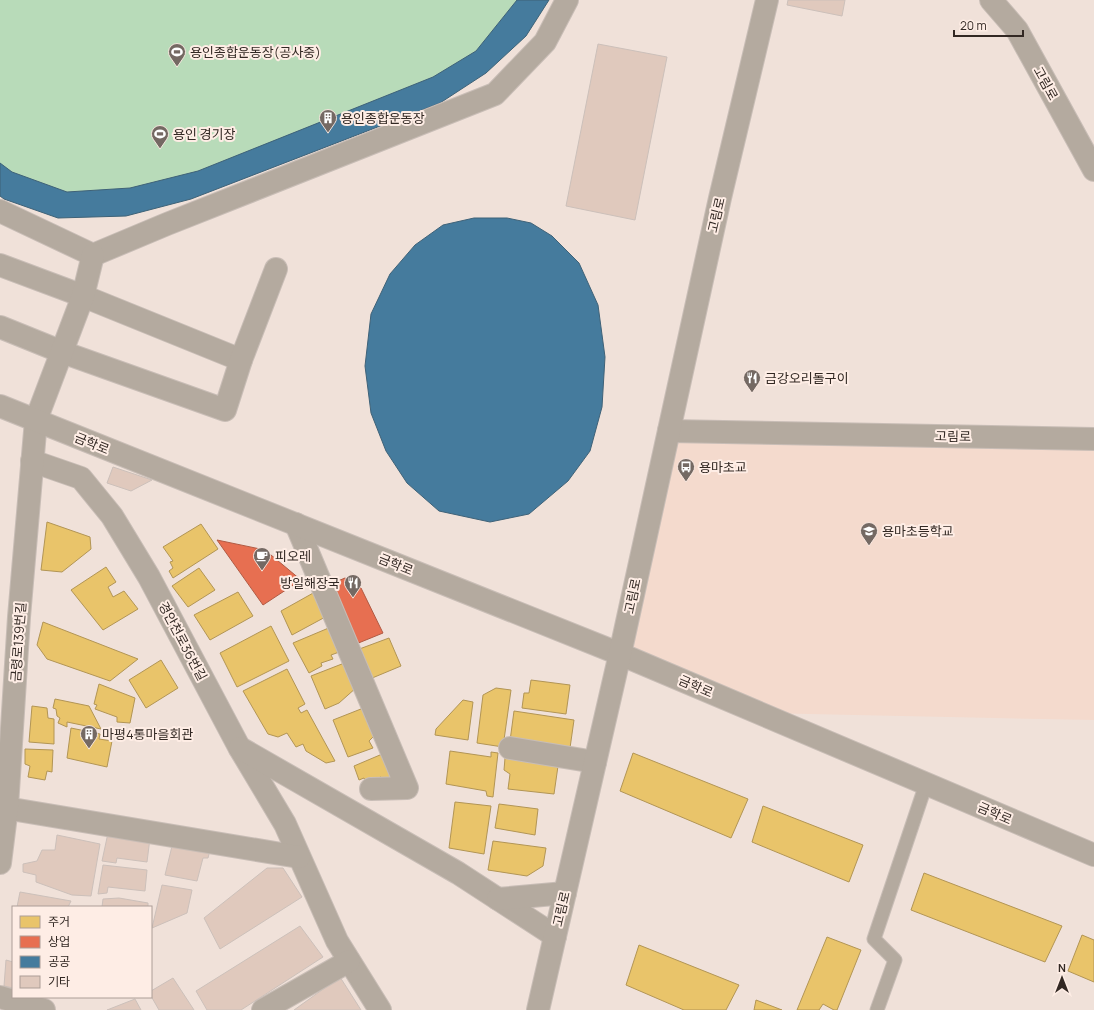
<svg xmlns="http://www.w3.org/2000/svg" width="1094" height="1010" viewBox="0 0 1094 1010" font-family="Manrope,'Noto Sans KR',sans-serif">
  <rect width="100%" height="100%" fill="#f0e1d9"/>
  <polygon fill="#f4dacd" points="669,431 1094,439 1094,720 758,713 620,654"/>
  <polygon fill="#b8dbb9" points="0,0 549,0 526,36 486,73 191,199 126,216 58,218 0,196"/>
  <g fill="#e9c46a" stroke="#b29555">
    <polygon points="47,522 90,537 91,549 62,572 41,570"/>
    <polygon points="201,524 218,549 173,578 169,571 173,568 170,562 173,561 163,547"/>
    <polygon points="106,567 116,582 108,587 113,597 124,591 138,609 103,630 71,590"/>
    <polygon points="199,568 215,590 188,607 172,586"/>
    <polygon points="238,592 253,616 210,640 194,615"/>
    <polygon points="315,592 329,615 292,635 281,611"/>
    <polygon points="43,622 138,659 110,681 47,659 37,645"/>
    <polygon points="271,626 289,661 237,687 220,653"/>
    <polygon points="331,627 342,651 331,655 333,659 321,663 322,666 309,673 293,643"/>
    <polygon points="389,638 401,666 365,681 354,651"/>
    <polygon points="161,660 178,688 146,708 129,680"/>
    <polygon points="347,662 357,687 339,703 325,709 311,676"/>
    <polygon points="287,669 305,704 298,708 301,713 307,710 335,761 326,763 306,751 303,744 296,747 287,733 278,737 268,734 243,691"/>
    <polygon points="531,680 570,685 566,714 522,708 524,693 529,693"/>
    <polygon points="99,684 135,698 130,723 117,722 117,717 95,709 97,705 94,704"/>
    <polygon points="496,688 511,690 503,747 477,743 483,695"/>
    <polygon points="55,699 89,706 101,729 67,722 67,727 58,723 60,718 57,716 56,709 53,708"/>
    <polygon points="463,700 473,702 468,740 435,735 436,729"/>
    <polygon points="32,706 47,708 48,718 54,719 54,744 29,742"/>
    <polygon points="366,707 379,731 369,741 373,748 348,757 333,720"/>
    <polygon points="514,711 574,720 570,748 510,741"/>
    <polygon points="71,728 100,734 99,739 112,741 107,767 67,758"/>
    <polygon points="25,749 53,750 52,772 47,771 45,780 28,777 30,766 25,764"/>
    <polygon points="450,751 491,757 491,752 498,753 493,797 487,796 486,791 446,784"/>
    <polygon points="387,752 396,777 383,781 381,777 366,782 364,778 359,780 354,766"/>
    <polygon points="633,753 748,799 731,838 620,791"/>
    <polygon points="505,758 558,766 554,794 508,789 510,774 504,770"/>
    <polygon points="455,802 491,806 484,854 449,848"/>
    <polygon points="499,804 538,809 535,835 495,828"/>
    <polygon points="763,806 863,845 849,882 752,842"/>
    <polygon points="493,841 546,848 543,866 527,876 488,870"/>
    <polygon points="924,873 1062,926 1045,962 911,910"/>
    <polygon points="1082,935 1094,940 1094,982 1068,971"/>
    <polygon points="827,937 861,950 837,1010 834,1010 823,1004 819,1010 797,1010"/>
    <polygon points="639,945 739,985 726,1010 684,1010 626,985"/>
    <polygon points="756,1000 782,1010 754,1010"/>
  </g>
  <g fill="#e76f51" stroke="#b15a43">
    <polygon points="217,540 265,550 301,580 263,605"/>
    <polygon points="345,578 361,588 383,633 356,644 326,586"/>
  </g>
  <g fill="#457b9d" stroke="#3f6278">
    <polygon points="517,0 549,0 526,36 486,73 440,103 191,199 126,216 58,218 4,199 0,196 0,163 12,172 67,192 130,188 198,171 433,77 476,51"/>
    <polygon points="474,218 507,218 531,223 552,236 579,263 598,305 605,357 602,407 590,451 568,481 529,514 490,522 439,511 407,483 386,451 371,413 365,366 371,314 390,274 415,245 443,225"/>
  </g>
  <g fill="#e0c9bd" stroke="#ccc0ba">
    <polygon points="788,0 845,0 842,16 787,5"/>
    <polygon points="598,44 667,57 635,220 566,206"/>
    <polygon points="113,467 152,480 131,491 107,483"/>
    <polygon points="108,833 150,838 147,862 117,858 116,863 102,861"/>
    <polygon points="57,835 100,844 91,896 72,895 36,882 36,875 23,872 23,864 37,861 42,850 55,850"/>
    <polygon points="173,842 210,850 208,858 203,858 197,881 165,875"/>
    <polygon points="103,865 147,870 145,891 108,887 107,893 98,894"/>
    <polygon points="267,868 283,868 302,897 220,949 204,918"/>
    <polygon points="162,885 192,890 187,913 152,928"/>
    <polygon points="20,892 71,901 68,907 17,907"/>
    <polygon points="119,898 148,903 148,907 102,907 103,899"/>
    <polygon points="300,926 323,957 241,1010 207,1010 196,991"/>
    <polygon points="6,960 13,962 13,988 4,986"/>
    <polygon points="340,977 361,1010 294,1010"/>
    <polygon points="173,978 194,1010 159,1010 151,996 151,991"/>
    <polygon points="135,999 141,1010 107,1010"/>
  </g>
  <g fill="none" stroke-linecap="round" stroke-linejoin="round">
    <defs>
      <polyline id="service" points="877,1010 895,960 874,939 926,784"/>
      <g id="minor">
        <polyline points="0,211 93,255 167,224 495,94 545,42 567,0"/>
        <polyline points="0,265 83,296 241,360"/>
        <polyline points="0,327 62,352 225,410 241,360 276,269"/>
        <polyline points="669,431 1094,439"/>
        <polyline points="32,461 81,478 112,516 149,577 239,747 285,824 337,941 380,1010"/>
        <polyline points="296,524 407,788 371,789"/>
        <polyline points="240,748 458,873 555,936"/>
        <polyline points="510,748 595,762"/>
        <polyline points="0,807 299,857"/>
        <polyline points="0,863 7,807 19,617 36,420 83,296 93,255"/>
        <polyline points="498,899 565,893"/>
        <polyline points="0,997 44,1010"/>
        <polyline points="263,1010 349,961"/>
      </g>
      <g id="tertiary">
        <polyline points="991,0 1017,30 1094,170"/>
        <polyline points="0,406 620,654 1094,855"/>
        <polyline points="538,1010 620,654 720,198 767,0"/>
      </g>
    </defs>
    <use href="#service" stroke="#c8bdb6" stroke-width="15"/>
    <use href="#minor" stroke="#c8bdb6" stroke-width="24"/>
    <use href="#tertiary" stroke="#c8bdb6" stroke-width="24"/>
    <use href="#service" stroke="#b4aa9f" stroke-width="13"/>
    <use href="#minor" stroke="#b4aa9f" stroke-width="22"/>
    <use href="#tertiary" stroke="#b4aa9f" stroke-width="22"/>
  </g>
  <defs>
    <symbol id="stadium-pin" viewBox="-11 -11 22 30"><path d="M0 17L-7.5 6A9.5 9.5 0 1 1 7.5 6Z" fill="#746963" stroke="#feede5"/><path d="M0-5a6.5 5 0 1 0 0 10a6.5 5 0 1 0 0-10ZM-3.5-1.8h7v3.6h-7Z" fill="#fff"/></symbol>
    <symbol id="building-pin" viewBox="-11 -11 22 30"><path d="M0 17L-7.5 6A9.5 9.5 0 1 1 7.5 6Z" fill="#746963" stroke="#feede5"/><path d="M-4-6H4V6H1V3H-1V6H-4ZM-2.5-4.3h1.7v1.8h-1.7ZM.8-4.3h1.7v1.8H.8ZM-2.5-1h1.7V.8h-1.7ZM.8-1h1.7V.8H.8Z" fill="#fff"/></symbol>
    <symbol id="restaurant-pin" viewBox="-11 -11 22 30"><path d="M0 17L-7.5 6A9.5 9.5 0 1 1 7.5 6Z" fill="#746963" stroke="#feede5"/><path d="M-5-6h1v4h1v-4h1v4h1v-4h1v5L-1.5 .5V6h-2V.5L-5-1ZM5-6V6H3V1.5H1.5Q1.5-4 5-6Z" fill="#fff"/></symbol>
    <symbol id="bus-pin" viewBox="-11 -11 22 30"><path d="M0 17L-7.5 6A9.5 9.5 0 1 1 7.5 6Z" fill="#746963" stroke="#feede5"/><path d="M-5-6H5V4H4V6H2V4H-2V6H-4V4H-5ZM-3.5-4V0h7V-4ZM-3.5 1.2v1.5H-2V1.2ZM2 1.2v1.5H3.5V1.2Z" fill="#fff"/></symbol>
    <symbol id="school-pin" viewBox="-11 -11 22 30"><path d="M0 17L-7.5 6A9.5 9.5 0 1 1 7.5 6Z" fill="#746963" stroke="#feede5"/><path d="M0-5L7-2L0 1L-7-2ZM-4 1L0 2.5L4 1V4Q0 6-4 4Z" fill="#fff"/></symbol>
    <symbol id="cafe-pin" viewBox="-11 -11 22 30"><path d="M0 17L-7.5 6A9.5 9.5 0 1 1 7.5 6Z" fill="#746963" stroke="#feede5"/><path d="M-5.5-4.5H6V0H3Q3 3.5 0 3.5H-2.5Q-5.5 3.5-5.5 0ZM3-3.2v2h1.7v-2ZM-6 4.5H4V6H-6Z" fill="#fff"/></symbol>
  </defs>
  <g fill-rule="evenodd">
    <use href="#stadium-pin" x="167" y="42" width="20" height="27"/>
    <use href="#building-pin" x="318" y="108" width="20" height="27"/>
    <use href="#stadium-pin" x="150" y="124" width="20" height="27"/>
    <use href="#restaurant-pin" x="742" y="368" width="20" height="27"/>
    <use href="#bus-pin" x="676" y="457" width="20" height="27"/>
    <use href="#school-pin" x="859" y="521" width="20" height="27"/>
    <use href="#cafe-pin" x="252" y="546" width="20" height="27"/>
    <use href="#restaurant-pin" x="343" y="573" width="20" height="27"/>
    <use href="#building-pin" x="79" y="724" width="20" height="27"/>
  </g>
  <g text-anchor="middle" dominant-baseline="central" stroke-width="4" stroke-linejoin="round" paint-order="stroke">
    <g font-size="13" fill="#322823" stroke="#feede5" text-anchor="start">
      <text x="190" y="52">용인종합운동장(공사중)</text>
      <text x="341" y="118">용인종합운동장</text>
      <text x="173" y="134">용인 경기장</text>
      <text x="765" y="378">금강오리돌구이</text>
      <text x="699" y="467">용마초교</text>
      <text x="882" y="531">용마초등학교</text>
      <text x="275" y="556">피오레</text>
      <text x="340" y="583" text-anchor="end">방일해장국</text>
      <text x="102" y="734">마평4통마을회관</text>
    </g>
    <g font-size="13" fill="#322823" stroke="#feede5">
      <text transform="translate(1046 83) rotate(61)">고림로</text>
      <text transform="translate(716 215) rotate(-77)">고림로</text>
      <text transform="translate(953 436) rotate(1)">고림로</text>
      <text transform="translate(92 443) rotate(22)">금학로</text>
      <text transform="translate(396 564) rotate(22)">금학로</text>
      <text transform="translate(632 596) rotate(-78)">고림로</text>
      <text transform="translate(183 641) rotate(62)">경안천로36번길</text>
      <text transform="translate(18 642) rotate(-86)">금령로139번길</text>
      <text transform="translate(696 686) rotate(23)">금학로</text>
      <text transform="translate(995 813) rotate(23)">금학로</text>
      <text transform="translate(561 909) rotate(-77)">고림로</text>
    </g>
  </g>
  <rect x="12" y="906" width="140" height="92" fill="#feede5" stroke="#ac9e97"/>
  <rect x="20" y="916" width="20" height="12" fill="#e9c46a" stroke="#ac9e97"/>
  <text x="48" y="926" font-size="12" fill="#322823">주거</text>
  <rect x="20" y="936" width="20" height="12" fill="#e76f51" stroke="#ac9e97"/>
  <text x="48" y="946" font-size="12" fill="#322823">상업</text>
  <rect x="20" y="956" width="20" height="12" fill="#457b9d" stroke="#ac9e97"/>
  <text x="48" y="966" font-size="12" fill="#322823">공공</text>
  <rect x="20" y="976" width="20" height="12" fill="#e0c9bd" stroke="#ac9e97"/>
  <text x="48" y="986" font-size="12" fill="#322823">기타</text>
  <g transform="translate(1062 978)" stroke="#feede5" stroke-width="3" paint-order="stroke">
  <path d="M0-3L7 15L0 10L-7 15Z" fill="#322823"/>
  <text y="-6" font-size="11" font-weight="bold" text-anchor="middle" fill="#322823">N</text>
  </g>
  <path d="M954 30v6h69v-6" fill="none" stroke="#322823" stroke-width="2"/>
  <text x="960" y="30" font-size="12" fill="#322823" stroke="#feede5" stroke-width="3" paint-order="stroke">20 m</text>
</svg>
